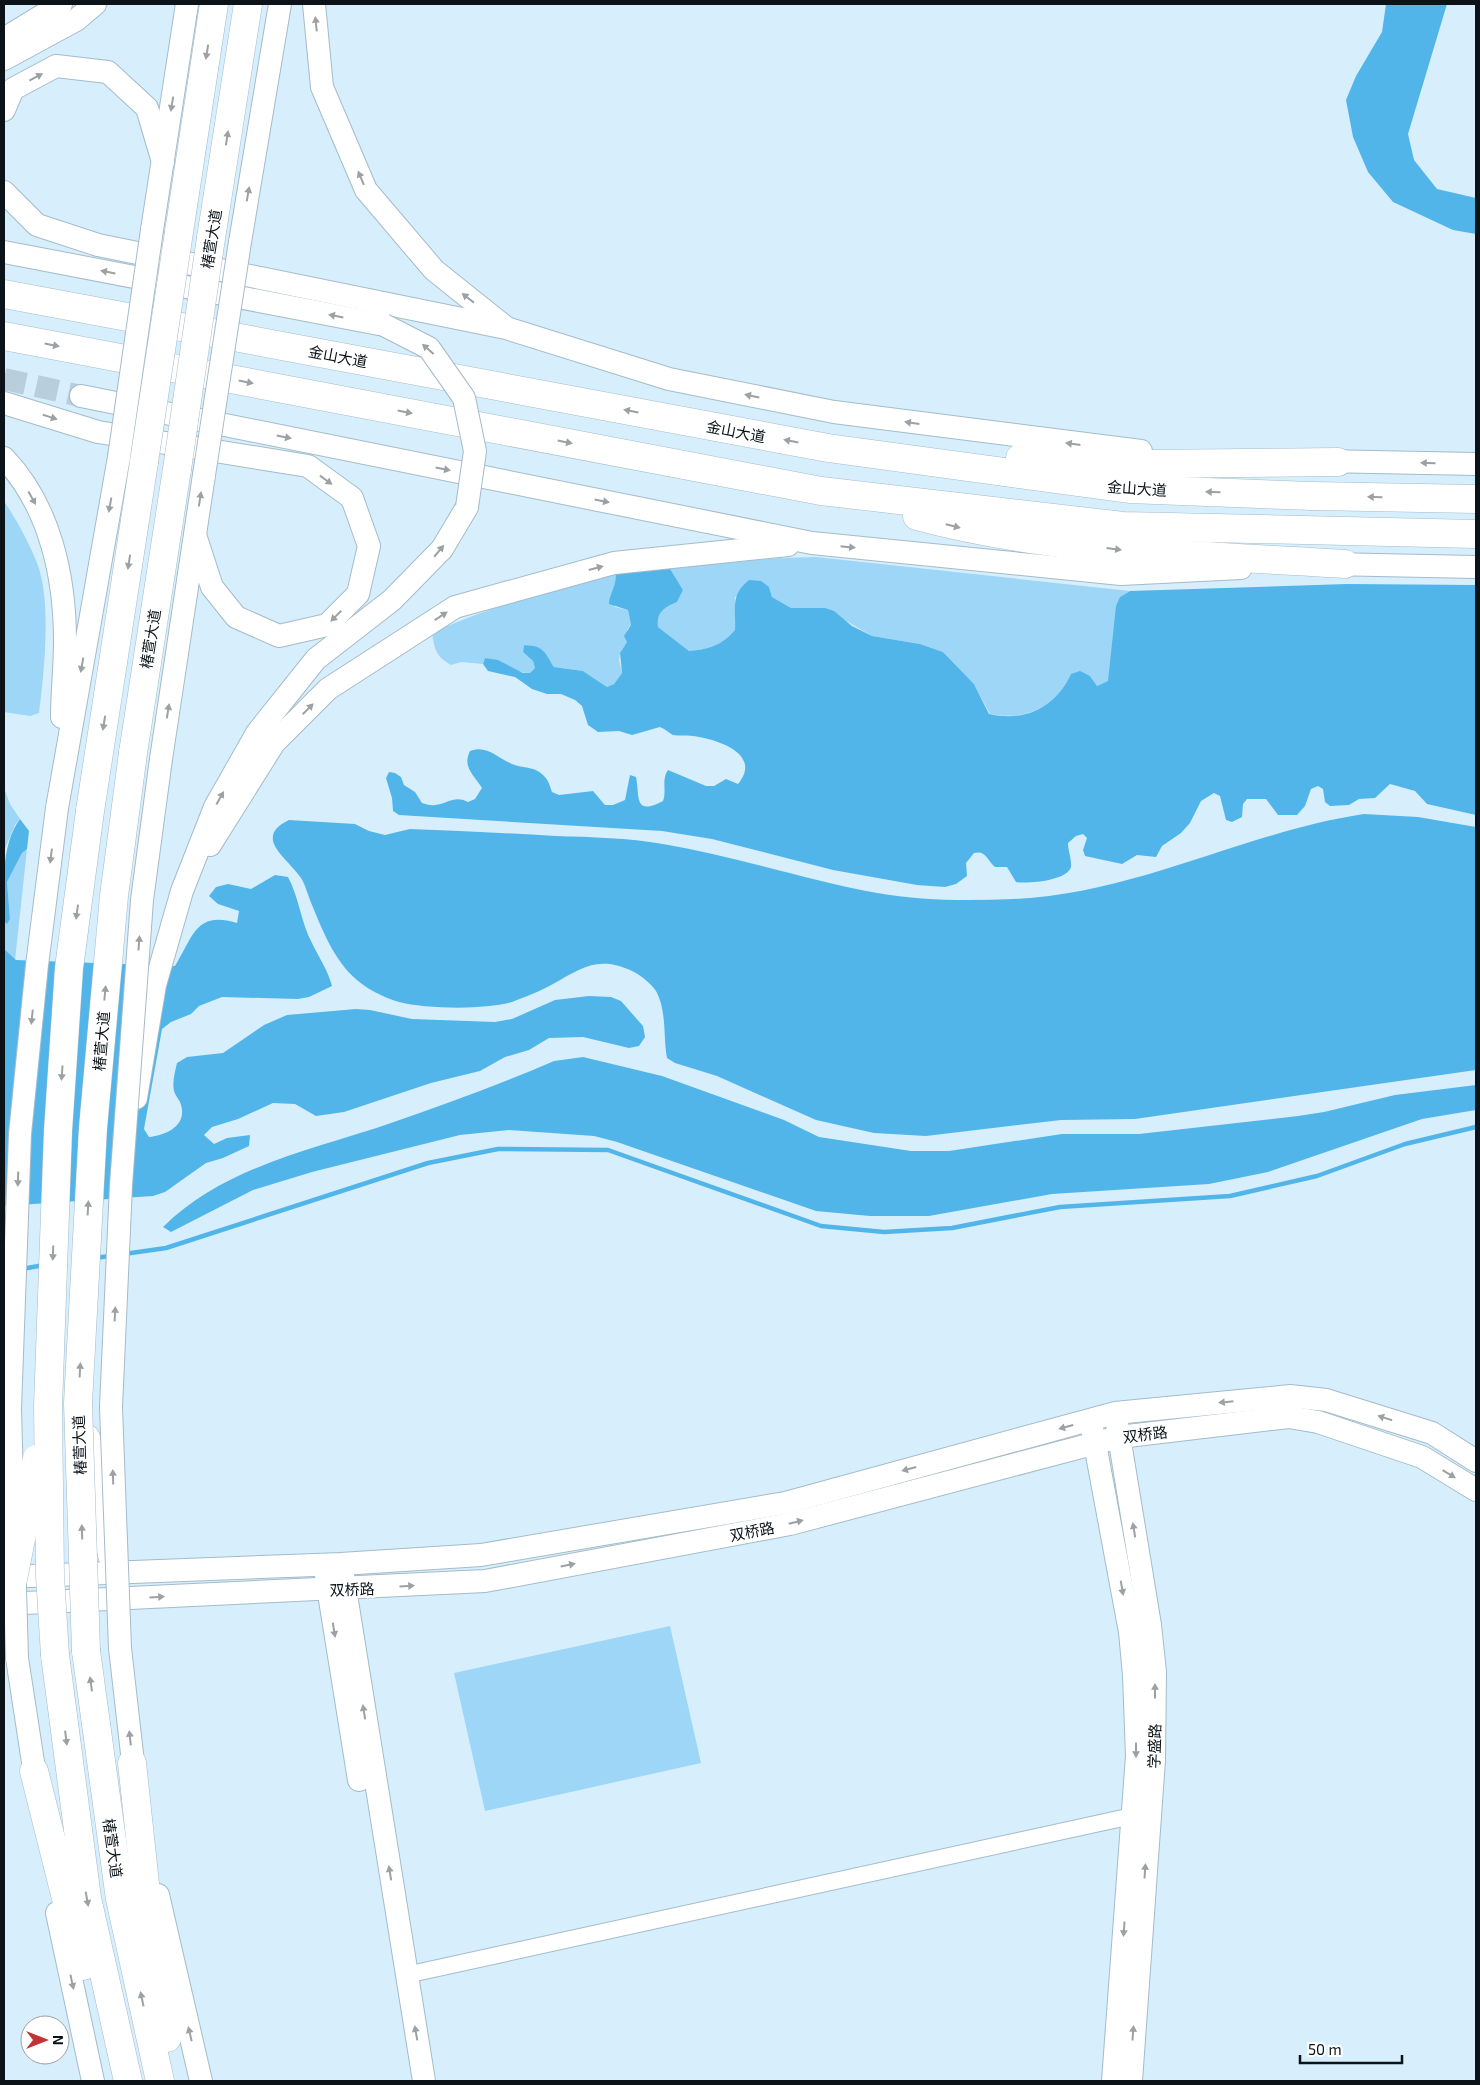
<svg xmlns="http://www.w3.org/2000/svg" width="1480" height="2085" viewBox="0 0 1480 2085" font-family="'Exo 2','Noto Sans SC',sans-serif">
  <rect width="100%" height="100%" fill="#d7effd"/>
  <g fill="#9dd6f7">
    <path d="M4,501C16,519 29,542 37,563C52,600 44,673 39,713L30,716L4,712Z"/>
    <path d="M816,557L1130,591L1120,597C1116,611 1116,622 1114,637C1113,652 1109,665 1109,681L1097,686L1090,676L1071,674C1055,708 1025,721 990,714L974,684L943,652L920,644L872,636L843,619L812,608H791L772,597L769,587L735,597V630C721,646 709,649 689,651L658,627C656,612 665,607 677,602L683,590L669,567L779,558Z"/>
    <path d="M616,573V586L610,596L615,607L628,610L631,625L627,630V642L620,653L619,660L622,673L614,684L607,687L583,671L554,667C546,653 540,645 524,645L523,652L533,661L535,668L530,673C515,674 501,661 485,658L483,664L461,662L451,665C436,656 435,651 432,633C491,605 554,591 616,573Z"/>
    <polygon points="4,788 10,804 20,819 15,825 4,851"/>
    <polygon points="27,849 15,960 4,949 4,921 7,923 10,919 7,882 22,853"/>
    <polygon points="670,1626 701,1763 485,1811 454,1673"/>
  </g>
  <g fill="#52b5e9">
    <polygon points="1386,4 1447,4 1408,134 1414,160 1437,189 1476,198 1476,234 1453,230 1393,202 1368,172 1353,137 1346,100 1356,76 1382,32"/>
    <path d="M669,567L683,590L677,602C665,607 656,612 658,627L689,651C709,649 721,646 735,630C736,608 730,595 749,580L761,581L769,587L772,597L791,608H825L834,611L852,626L872,636L920,644L943,652L974,684L989,714C1025,722 1055,708 1071,674L1080,671L1090,676L1097,686L1108,681L1116,606L1120,597L1130,591L1347,584L1476,585V815L1427,804L1415,791L1390,784L1375,798L1359,799L1349,805L1330,806L1325,802L1323,789L1318,786L1311,789L1305,806L1297,815H1278L1266,799H1247L1243,804L1242,817L1232,822L1226,820L1220,796L1214,793L1201,801L1190,823L1181,833L1162,846L1156,857L1137,855L1122,864L1085,856L1083,850L1087,838L1083,834L1076,836L1068,843C1068,850 1072,861 1071,867C1067,881 1027,884 1016,882L1007,867H995C987,860 986,850 974,853L966,863L967,876L956,884L945,887L917,885L833,870L712,839L662,831L399,815L393,811L392,798L386,778L389,772L395,773L401,777L404,785L415,792L422,803C426,804 431,806 435,805C448,804 454,795 468,802L475,799L482,788C474,775 462,767 470,751C487,745 496,757 510,763C521,769 533,765 543,775C548,779 550,786 552,792L559,795L593,791L605,805H613L625,800L630,775L636,777C640,795 633,817 663,801C667,790 661,780 668,770L706,786H714L726,779L738,784C763,754 717,739 693,736C686,735 679,736 673,735C669,733 665,729 660,727L632,735L619,731L598,732L588,725L582,706L575,700L561,694H547L532,689L515,677L488,671L483,664L485,658L498,660L523,673H530L535,668L533,661L523,652L524,645C544,646 544,651 554,667L583,671L607,687L614,684L622,673L620,653L627,642L624,636L631,625L628,610L609,604C610,591 616,589 616,573Z"/>
    <path d="M1364,814L1418,817L1476,827V1070L1135,1119L1061,1120L926,1136L874,1133L816,1120L717,1076L675,1063L667,1058C663,1036 667,1011 656,991C651,983 639,974 630,970C597,956 582,968 553,984C541,991 525,997 512,1002C487,1010 425,1009 399,1002C386,998 373,992 362,984C336,965 324,934 312,905C308,896 306,886 301,878C288,858 252,838 289,820L355,824L369,831L385,835L410,829C458,831 507,833 556,836C592,837 628,838 663,844C735,856 805,880 877,893C922,901 968,901 1014,899C1136,894 1244,832 1364,814Z"/>
    <path d="M20,819L29,831L27,849L22,853L7,882L10,919L7,924L4,921C4,888 0,846 20,819Z"/>
    <path d="M275,875L288,877C299,897 301,923 312,943C319,958 328,970 332,986L309,997L298,999L222,997L199,1006L191,1014L171,1022L162,1029L144,1129L149,1137C168,1135 189,1124 180,1102C178,1098 175,1095 174,1091C172,1082 175,1072 177,1063L187,1057L223,1053L264,1025L287,1015L356,1009L370,1010L412,1019L495,1022L512,1019L555,1000L589,996L611,997L621,1001L643,1026L645,1037L639,1046L629,1048L583,1037L549,1038L529,1050L505,1057L480,1071L431,1083L344,1112L316,1116L295,1104L273,1103L238,1119L212,1127L204,1135L214,1144L227,1138L250,1135L249,1146L223,1158L206,1163L165,1192L153,1196L4,1206V949L16,960L175,966C194,935 196,911 237,923L239,911L218,904L209,896L216,887L228,884L251,889Z"/>
    <path d="M583,1057L662,1076L784,1120L819,1137L911,1151H949L1062,1134H1139L1298,1116L1324,1112L1395,1095L1476,1085V1110L1422,1119L1268,1172L1209,1184L1052,1194L929,1216H870L816,1211L617,1142L594,1136L509,1130L460,1135L312,1172L253,1190L171,1232L163,1227C225,1166 312,1150 391,1123C446,1104 501,1084 554,1061Z"/>
  </g>
  <g fill="none" stroke-linecap="round" stroke-linejoin="round">
    <g stroke="#52b5e9" stroke-width="4.5">
      <polyline points="124,1254 166,1248 428,1163 498,1149 608,1150 821,1226 884,1232 952,1228 1060,1207 1230,1196 1317,1176 1405,1144 1476,1127"/>
      <polyline points="94,1258 111,1256"/>
      <polyline points="22,1269 44,1265"/>
    </g>
    <polyline stroke="#b8cedb" stroke-width="22" stroke-dasharray="22 11" stroke-linecap="butt" points="4,379 81,396"/>
    <defs>
      <polyline id="street" points="406,1975 1132,1816"/>
      <g id="secondary">
        <polyline points="314,4 322,87 366,190 434,270 504,326"/>
        <polyline points="4,39 61,4"/>
        <polyline points="4,59 76,20 95,4"/>
        <polyline points="4,110 13,89 56,66 108,72 147,108 163,162"/>
        <polyline points="4,192 37,225 98,245 506,328 669,379 834,412 1141,451"/>
        <polyline points="152,230 187,4"/>
        <polyline points="240,242 280,4"/>
        <polyline points="4,252 384,325"/>
        <polyline points="81,396 812,543 1121,574 1241,568"/>
        <polyline points="4,403 98,432 308,466 352,498 369,546 358,594 327,625 279,636 236,617 212,587 195,535"/>
        <path d="M4,458C50,506 65,577 65,641C65,667 62,692 62,717"/>
        <polyline points="1322,461 1476,464"/>
        <polyline points="1328,564 1476,567"/>
        <polyline points="161,759 204,475"/>
        <polyline points="57,808 119,457"/>
        <polyline points="210,845 274,743 328,689 455,607 614,563 788,545"/>
        <polyline points="136,1098 155,985 182,891 215,807 257,733 316,659 392,600 442,549 467,507"/>
        <polyline points="1117,1424 1150,1625 1155,1672 1154,1760 1131,2081"/>
        <polyline points="1092,1428 1130,1632 1134,1675 1137,1756 1113,2081"/>
        <polyline points="326,1575 359,1780"/>
        <polyline points="343,1576 424,2081"/>
        <polyline points="4,1577 341,1564 481,1555 785,1503 1115,1413 1290,1396 1326,1400 1432,1433 1476,1461"/>
        <polyline points="4,1604 485,1581 790,1524 1119,1437 1289,1417 1318,1422 1422,1457 1476,1490"/>
        <polyline points="120,1648 135,1780"/>
        <polyline points="17,1658 37,1788"/>
        <polyline points="158,1895 201,2081"/>
        <polyline points="57,1913 93,2081"/>
      </g>
      <g id="highway">
        <polyline points="179,232 214,4"/>
        <polyline points="211,238 248,4"/>
        <polyline points="4,294 828,448 1129,489 1312,496 1476,499"/>
        <polyline points="4,336 821,491 1123,526 1476,534"/>
        <polyline points="1020,458 1139,464 1338,462"/>
        <path d="M917,516C1054,553 1204,555 1345,564"/>
        <polyline points="133,753 177,469"/>
        <polyline points="90,811 144,462"/>
        <polyline points="86,1438 112,1555"/>
        <polyline points="86,1651 120,1899 160,2081"/>
        <polyline points="55,1655 87,1898 128,2081"/>
        <polyline points="132,1763 146,1893 167,2038"/>
        <polyline points="34,1771 83,1966"/>
      </g>
    </defs>
    <use href="#street" stroke="#a4bbc9" stroke-width="18"/>
    <use href="#secondary" stroke="#a4bbc9" stroke-width="24"/>
    <use href="#highway" stroke="#a4bbc9" stroke-width="29"/>
    <use href="#street" stroke="#fff" stroke-width="16"/>
    <use href="#secondary" stroke="#fff" stroke-width="22"/>
    <use href="#highway" stroke="#fff" stroke-width="28"/>
    <defs>
      <g id="secondary-bridge">
        <polyline points="384,325 429,348 464,398 475,451 467,507"/>
        <polyline points="119,457 152,230"/>
        <polyline points="204,475 240,242"/>
        <polyline points="120,1648 111,1407 121,1185 142,900 161,759"/>
        <polyline points="17,1658 10,1409 20,1134 37,965 57,808"/>
      </g>
      <g id="highway-bridge">
        <polyline points="144,462 179,232"/>
        <polyline points="177,469 211,238"/>
        <polyline points="13,1579 37,1459"/>
        <polyline points="86,1651 78,1403 93,1128 114,896 133,753"/>
        <polyline points="55,1655 50,1576 48,1406 58,1131 69,968 90,811"/>
      </g>
    </defs>
    <use href="#secondary-bridge" stroke="#a4bbc9" stroke-width="24" stroke-linecap="butt"/>
    <use href="#highway-bridge" stroke="#a4bbc9" stroke-width="29" stroke-linecap="butt"/>
    <use href="#secondary-bridge" stroke="#fff" stroke-width="22"/>
    <use href="#highway-bridge" stroke="#fff" stroke-width="28"/>
  </g>
  <defs><path id="oneway-solid" d="M-6-.8H1V-3.2L6.5 0L1 3.2V.8H-6Z" transform="scale(1.25)"/></defs>
  <g fill="#9da1a3">
    <use href="#oneway-solid" transform="translate(316 24) rotate(-96)"/>
    <use href="#oneway-solid" transform="translate(207 52) rotate(99)"/>
    <use href="#oneway-solid" transform="translate(36 77) rotate(-28)"/>
    <use href="#oneway-solid" transform="translate(172 104) rotate(99)"/>
    <use href="#oneway-solid" transform="translate(227 138) rotate(-81)"/>
    <use href="#oneway-solid" transform="translate(361 178) rotate(-113)"/>
    <use href="#oneway-solid" transform="translate(248 194) rotate(-80)"/>
    <use href="#oneway-solid" transform="translate(108 272) rotate(-169)"/>
    <use href="#oneway-solid" transform="translate(468 298) rotate(-142)"/>
    <use href="#oneway-solid" transform="translate(336 316) rotate(-169)"/>
    <use href="#oneway-solid" transform="translate(52 345) rotate(11)"/>
    <use href="#oneway-solid" transform="translate(428 349) rotate(-139)"/>
    <use href="#oneway-solid" transform="translate(246 382) rotate(11)"/>
    <use href="#oneway-solid" transform="translate(752 396) rotate(-168)"/>
    <use href="#oneway-solid" transform="translate(631 411) rotate(-169)"/>
    <use href="#oneway-solid" transform="translate(405 412) rotate(11)"/>
    <use href="#oneway-solid" transform="translate(50 417) rotate(17)"/>
    <use href="#oneway-solid" transform="translate(912 423) rotate(-172)"/>
    <use href="#oneway-solid" transform="translate(284 437) rotate(11)"/>
    <use href="#oneway-solid" transform="translate(791 441) rotate(-169)"/>
    <use href="#oneway-solid" transform="translate(565 442) rotate(11)"/>
    <use href="#oneway-solid" transform="translate(1073 444) rotate(-172)"/>
    <use href="#oneway-solid" transform="translate(1428 463) rotate(-179)"/>
    <use href="#oneway-solid" transform="translate(443 469) rotate(11)"/>
    <use href="#oneway-solid" transform="translate(326 480) rotate(36)"/>
    <use href="#oneway-solid" transform="translate(1213 492) rotate(-178)"/>
    <use href="#oneway-solid" transform="translate(1375 497) rotate(-179)"/>
    <use href="#oneway-solid" transform="translate(32 498) rotate(61)"/>
    <use href="#oneway-solid" transform="translate(200 499) rotate(-81)"/>
    <use href="#oneway-solid" transform="translate(602 501) rotate(11)"/>
    <use href="#oneway-solid" transform="translate(110 505) rotate(100)"/>
    <use href="#oneway-solid" transform="translate(953 526) rotate(14)"/>
    <use href="#oneway-solid" transform="translate(848 547) rotate(6)"/>
    <use href="#oneway-solid" transform="translate(1114 549) rotate(7)"/>
    <use href="#oneway-solid" transform="translate(439 551) rotate(-50)"/>
    <use href="#oneway-solid" transform="translate(129 562) rotate(99)"/>
    <use href="#oneway-solid" transform="translate(596 568) rotate(-15)"/>
    <use href="#oneway-solid" transform="translate(336 616) rotate(135)"/>
    <use href="#oneway-solid" transform="translate(441 616) rotate(-33)"/>
    <use href="#oneway-solid" transform="translate(82 665) rotate(100)"/>
    <use href="#oneway-solid" transform="translate(308 709) rotate(-45)"/>
    <use href="#oneway-solid" transform="translate(168 711) rotate(-81)"/>
    <use href="#oneway-solid" transform="translate(104 723) rotate(99)"/>
    <use href="#oneway-solid" transform="translate(220 798) rotate(-61)"/>
    <use href="#oneway-solid" transform="translate(51 856) rotate(97)"/>
    <use href="#oneway-solid" transform="translate(77 912) rotate(98)"/>
    <use href="#oneway-solid" transform="translate(139 943) rotate(-86)"/>
    <use href="#oneway-solid" transform="translate(105 993) rotate(-85)"/>
    <use href="#oneway-solid" transform="translate(32 1017) rotate(96)"/>
    <use href="#oneway-solid" transform="translate(62 1073) rotate(94)"/>
    <use href="#oneway-solid" transform="translate(18 1179) rotate(92)"/>
    <use href="#oneway-solid" transform="translate(88 1208) rotate(-87)"/>
    <use href="#oneway-solid" transform="translate(53 1253) rotate(92)"/>
    <use href="#oneway-solid" transform="translate(115 1314) rotate(-87)"/>
    <use href="#oneway-solid" transform="translate(80 1370) rotate(-87)"/>
    <use href="#oneway-solid" transform="translate(1226 1402) rotate(174)"/>
    <use href="#oneway-solid" transform="translate(1385 1418) rotate(-163)"/>
    <use href="#oneway-solid" transform="translate(1066 1427) rotate(165)"/>
    <use href="#oneway-solid" transform="translate(909 1469) rotate(165)"/>
    <use href="#oneway-solid" transform="translate(1449 1474) rotate(31)"/>
    <use href="#oneway-solid" transform="translate(113 1477) rotate(-92)"/>
    <use href="#oneway-solid" transform="translate(796 1522) rotate(-14)"/>
    <use href="#oneway-solid" transform="translate(1134 1530) rotate(-99)"/>
    <use href="#oneway-solid" transform="translate(82 1532) rotate(-92)"/>
    <use href="#oneway-solid" transform="translate(568 1565) rotate(-11)"/>
    <use href="#oneway-solid" transform="translate(407 1586) rotate(-3)"/>
    <use href="#oneway-solid" transform="translate(1122 1588) rotate(80)"/>
    <use href="#oneway-solid" transform="translate(157 1597) rotate(-3)"/>
    <use href="#oneway-solid" transform="translate(334 1630) rotate(81)"/>
    <use href="#oneway-solid" transform="translate(91 1684) rotate(-98)"/>
    <use href="#oneway-solid" transform="translate(1155 1691) rotate(-90)"/>
    <use href="#oneway-solid" transform="translate(364 1712) rotate(-99)"/>
    <use href="#oneway-solid" transform="translate(66 1738) rotate(83)"/>
    <use href="#oneway-solid" transform="translate(130 1738) rotate(-96)"/>
    <use href="#oneway-solid" transform="translate(1136 1750) rotate(90)"/>
    <use href="#oneway-solid" transform="translate(1145 1871) rotate(-86)"/>
    <use href="#oneway-solid" transform="translate(390 1873) rotate(-99)"/>
    <use href="#oneway-solid" transform="translate(87 1899) rotate(80)"/>
    <use href="#oneway-solid" transform="translate(1124 1929) rotate(94)"/>
    <use href="#oneway-solid" transform="translate(72 1982) rotate(78)"/>
    <use href="#oneway-solid" transform="translate(142 1999) rotate(-102)"/>
    <use href="#oneway-solid" transform="translate(416 2033) rotate(-100)"/>
    <use href="#oneway-solid" transform="translate(1133 2033) rotate(-86)"/>
    <use href="#oneway-solid" transform="translate(190 2034) rotate(-103)"/>
  </g>
  <g text-anchor="middle" dominant-baseline="central" stroke-width="5" stroke-linejoin="round" paint-order="stroke">
    <g font-size="15" fill="#0b1318" stroke="#fff">
      <text transform="translate(211 239) rotate(-81)">椿萱大道</text>
      <text transform="translate(338 356) rotate(11)">金山大道</text>
      <text transform="translate(736 431) rotate(11)">金山大道</text>
      <text transform="translate(1137 488) rotate(4)">金山大道</text>
      <text transform="translate(150 639) rotate(-81)">椿萱大道</text>
      <text transform="translate(101 1041) rotate(-85)">椿萱大道</text>
      <text transform="translate(1145 1434) rotate(-7)">双桥路</text>
      <text transform="translate(79 1445) rotate(-92)">椿萱大道</text>
      <text transform="translate(752 1531) rotate(-11)">双桥路</text>
      <text transform="translate(352 1589) rotate(-2)">双桥路</text>
      <text transform="translate(1154 1746) rotate(-88)">学盛路</text>
      <text transform="translate(113 1848) rotate(82)">椿萱大道</text>
    </g>
  </g>
  <rect width="1480" height="2085" fill="none" stroke="#0b1318" stroke-width="10"/>
  <g transform="translate(45 2040) rotate(90)"><circle r="24" fill="#ffffff" stroke="#9da1a3"/>
  <path d="M0-4L9 19L0 12L-9 19Z" fill="#c23336"/>
  <text y="-8" font-size="14" font-weight="bold" text-anchor="middle" fill="#0b1318">N</text>
  </g>
  <path d="M1300 2055v8h102v-8" fill="none" stroke="#0b1318" stroke-width="2.5"/>
  <text x="1308" y="2055" font-size="15" fill="#0b1318" stroke="#ffffff" stroke-width="4" paint-order="stroke">50 m</text>
</svg>
